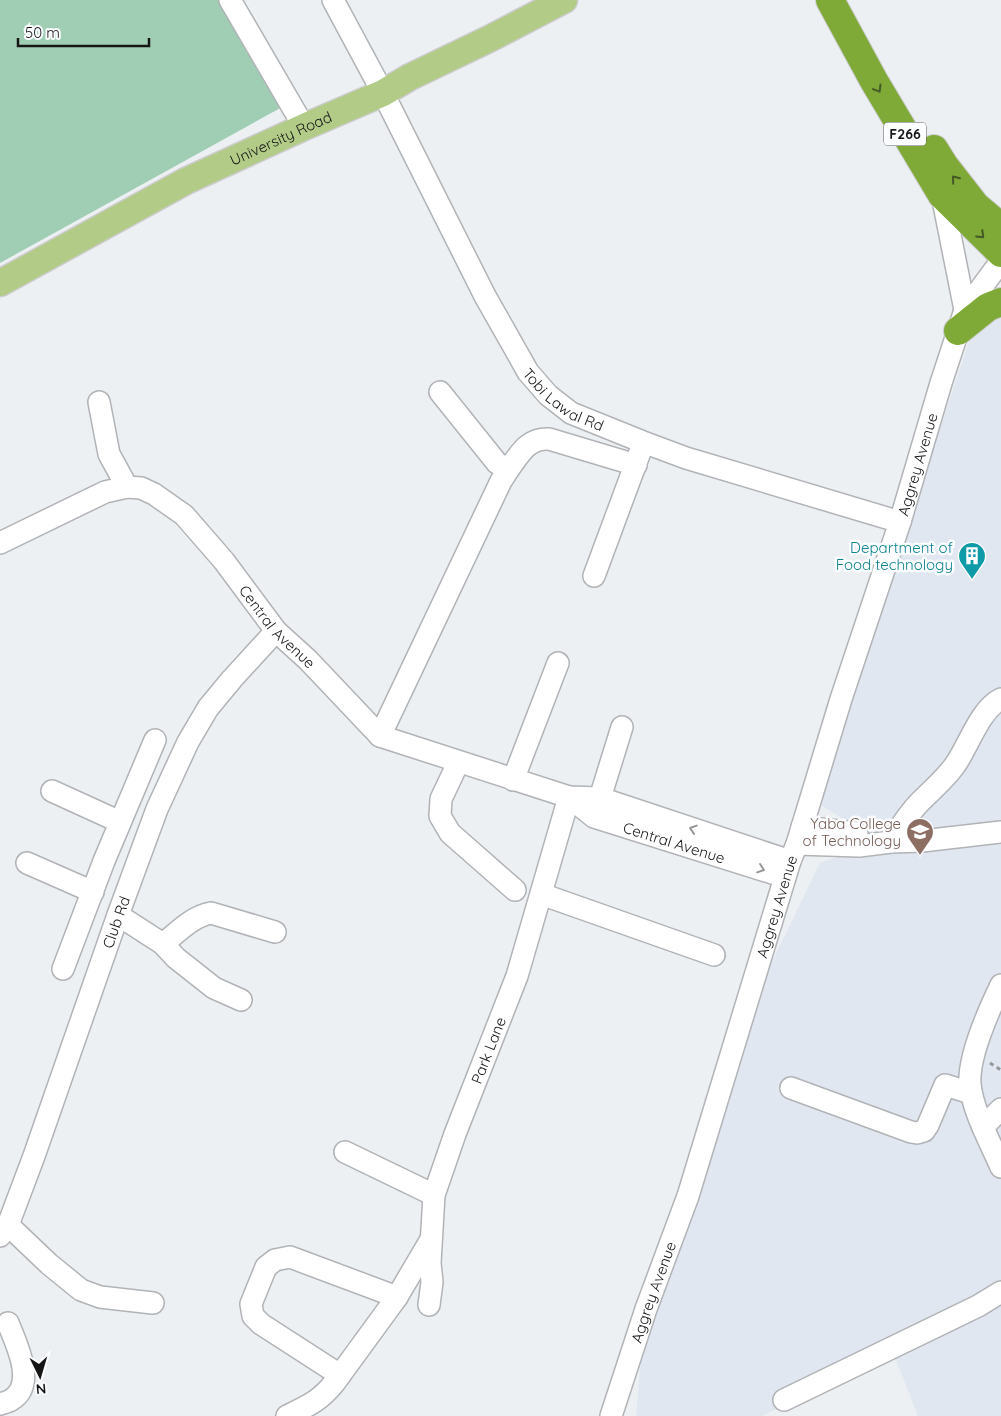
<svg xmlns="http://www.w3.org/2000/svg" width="1001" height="1416" viewBox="0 0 1001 1416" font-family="Quicksand,sans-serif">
  <rect width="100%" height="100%" fill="#edf0f3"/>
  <polygon fill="#e0e7f1" points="1001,308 1001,1416 918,1416 892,1350 762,1416 636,1416 642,1346 749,1009 820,863 859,849 856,827 814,801 969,342 978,319"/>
  <polygon fill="#a0ceb4" points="0,0 226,0 284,106 0,263"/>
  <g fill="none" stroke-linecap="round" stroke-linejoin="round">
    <defs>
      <g id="minor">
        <polyline points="230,0 304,127"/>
        <path id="s1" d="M333,0L383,93L485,296L528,372L548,395L571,413L643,442L686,458L900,522"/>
        <polyline points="942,195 965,310"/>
        <polyline points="99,402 109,454 127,487"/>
        <path d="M508,470C520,454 527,438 549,439L636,465"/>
        <path id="s2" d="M0,543L105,492L127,487L141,488L154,494L184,515L224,561L276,631L308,660L380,736L569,797L600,798L790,861"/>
        <polyline points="594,576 640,452"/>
        <polyline points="380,736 501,481 508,470 497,463 440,392"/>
        <polyline points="458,763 441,799 440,816 450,833 515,890"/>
        <polyline points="513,780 558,663"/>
        <polyline points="52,791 120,822"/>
        <path id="s3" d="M569,797L594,817L785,877"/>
        <polyline points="600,798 622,727"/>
        <polyline points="802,827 857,833"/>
        <path d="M891,842C900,827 910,811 923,799C934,788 946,778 955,765C968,747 980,709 1001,699"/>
        <polyline points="797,844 859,846 891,842 922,841 1001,832"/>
        <polyline points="27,863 93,892"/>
        <polyline points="541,894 714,955"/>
        <polyline points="118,915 163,944 176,958 214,988 241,1000"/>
        <path d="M163,944C178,932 191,917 211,913L275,932"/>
        <polyline points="63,969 104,861 155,740"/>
        <path d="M1001,985C989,1010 968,1057 970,1084C972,1109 991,1144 1001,1167"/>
        <polyline points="791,1088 911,1132 917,1133 924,1131 928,1125 945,1085 971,1093"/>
        <polyline points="983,1127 1001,1109"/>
        <polyline points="345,1152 434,1195"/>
        <polyline points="8,1225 49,1264 81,1290 100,1297 153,1303"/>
        <path id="s4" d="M0,1236L8,1225L34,1156L118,915L157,809L188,742L208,708L232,679L276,631"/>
        <path id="s5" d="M429,1305L432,1282L430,1263L434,1195L455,1134L517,976L569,797"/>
        <polyline points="340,1375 261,1324 253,1316 251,1304 266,1267 275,1260 290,1257 397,1297"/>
        <polyline points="784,1400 978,1306 1001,1292"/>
        <path d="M0,1404C3,1403 8,1402 11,1400C37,1385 16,1343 8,1323"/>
        <path d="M287,1416C308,1406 320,1401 335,1382L397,1297L430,1241"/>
        <path id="s6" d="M611,1416L646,1309L688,1196L790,861L797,844L841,699L900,522L941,383L965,310L1001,261"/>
      </g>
      <g id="major">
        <path id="s7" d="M0,283L186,181L304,127L383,93L410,77L491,38L564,0"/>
      </g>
      <g id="highway">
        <polyline points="830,0 874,81 942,195 1001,253"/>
        <polyline points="934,149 944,165 976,206 1001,227"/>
        <polyline points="958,331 988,307 1001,302"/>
      </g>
    </defs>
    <use href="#minor" stroke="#b1b3b6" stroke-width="24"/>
    <use href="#major" stroke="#ccc" stroke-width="29"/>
    <use href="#highway" stroke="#ccc" stroke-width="30"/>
    <polyline stroke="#949698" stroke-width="3" stroke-dasharray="4 4" stroke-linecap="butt" points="990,1063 1001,1070"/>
    <use href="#minor" stroke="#fff" stroke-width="21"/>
    <use href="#major" stroke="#b2cc88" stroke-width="26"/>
    <use href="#highway" stroke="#7faa38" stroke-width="28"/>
  </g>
  <defs><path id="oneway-chevron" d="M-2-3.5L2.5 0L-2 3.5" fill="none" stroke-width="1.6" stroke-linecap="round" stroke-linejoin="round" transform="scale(1.25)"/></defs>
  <g stroke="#455926">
    <use href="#oneway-chevron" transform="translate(878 89) rotate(59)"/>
    <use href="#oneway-chevron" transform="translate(955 179) rotate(-129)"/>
    <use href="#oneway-chevron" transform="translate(981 235) rotate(44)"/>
  </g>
  <g stroke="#969697">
    <use href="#oneway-chevron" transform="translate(693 829) rotate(-162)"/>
    <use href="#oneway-chevron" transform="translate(761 869) rotate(19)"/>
  </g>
  <defs>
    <symbol id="building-pin" viewBox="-11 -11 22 30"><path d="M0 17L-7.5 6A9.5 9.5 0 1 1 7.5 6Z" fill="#0f9aa8" stroke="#fcfdff"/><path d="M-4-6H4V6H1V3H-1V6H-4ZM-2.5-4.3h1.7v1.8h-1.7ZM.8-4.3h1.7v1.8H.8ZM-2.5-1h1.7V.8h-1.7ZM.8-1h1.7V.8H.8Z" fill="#fff"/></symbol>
    <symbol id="university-pin" viewBox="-11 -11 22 30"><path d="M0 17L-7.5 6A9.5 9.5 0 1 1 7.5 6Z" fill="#8d6e63" stroke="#fcfdff"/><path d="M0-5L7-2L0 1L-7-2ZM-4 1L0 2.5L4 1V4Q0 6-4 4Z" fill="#fff"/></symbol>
  </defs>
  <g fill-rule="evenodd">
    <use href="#building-pin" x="956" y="540" width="32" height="43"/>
    <use href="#university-pin" x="904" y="816" width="32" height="43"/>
  </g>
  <g text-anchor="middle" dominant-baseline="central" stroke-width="5" stroke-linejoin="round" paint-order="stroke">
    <rect fill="#fcfdff" stroke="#5b5b5d" stroke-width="1" x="884" y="122.5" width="42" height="23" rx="4"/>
    <g font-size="14" font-weight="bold" fill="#161617">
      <text x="905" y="134">F266</text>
    </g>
    <g font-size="15" fill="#161617" stroke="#fcfdff">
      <text stroke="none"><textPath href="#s7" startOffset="316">University Road</textPath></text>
      <text stroke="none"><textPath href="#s1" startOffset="466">Tobi Lawal Rd</textPath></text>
      <text stroke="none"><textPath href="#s6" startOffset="1000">Aggrey Avenue</textPath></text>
      <text stroke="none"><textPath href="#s2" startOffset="350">Central Avenue</textPath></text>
      <text stroke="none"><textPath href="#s3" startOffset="116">Central Avenue</textPath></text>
      <text stroke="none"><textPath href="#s6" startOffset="536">Aggrey Avenue</textPath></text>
      <text stroke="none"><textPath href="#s4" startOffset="335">Club Rd</textPath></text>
      <text stroke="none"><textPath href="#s5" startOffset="265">Park Lane</textPath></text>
      <text stroke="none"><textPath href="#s6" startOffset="131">Aggrey Avenue</textPath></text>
    </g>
    <g font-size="15" fill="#0d838f" stroke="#fcfdff" text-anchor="end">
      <text x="953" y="547">Department of<tspan x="953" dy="17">Food technology</tspan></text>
    </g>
    <g font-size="15" fill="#785e54" stroke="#fcfdff" text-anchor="end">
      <text x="901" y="823">Yaba College<tspan x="901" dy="17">of Technology</tspan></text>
    </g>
  </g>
  <g transform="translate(40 1376) rotate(175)" stroke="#fcfdff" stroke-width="4" paint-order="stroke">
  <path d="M0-4L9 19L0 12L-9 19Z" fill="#161617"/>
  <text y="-8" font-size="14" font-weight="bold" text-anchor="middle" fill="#161617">N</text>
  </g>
  <path d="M18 38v8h131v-8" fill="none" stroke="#161617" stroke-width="2.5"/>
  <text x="25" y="38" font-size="15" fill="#161617" stroke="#fcfdff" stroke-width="4" paint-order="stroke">50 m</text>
</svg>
